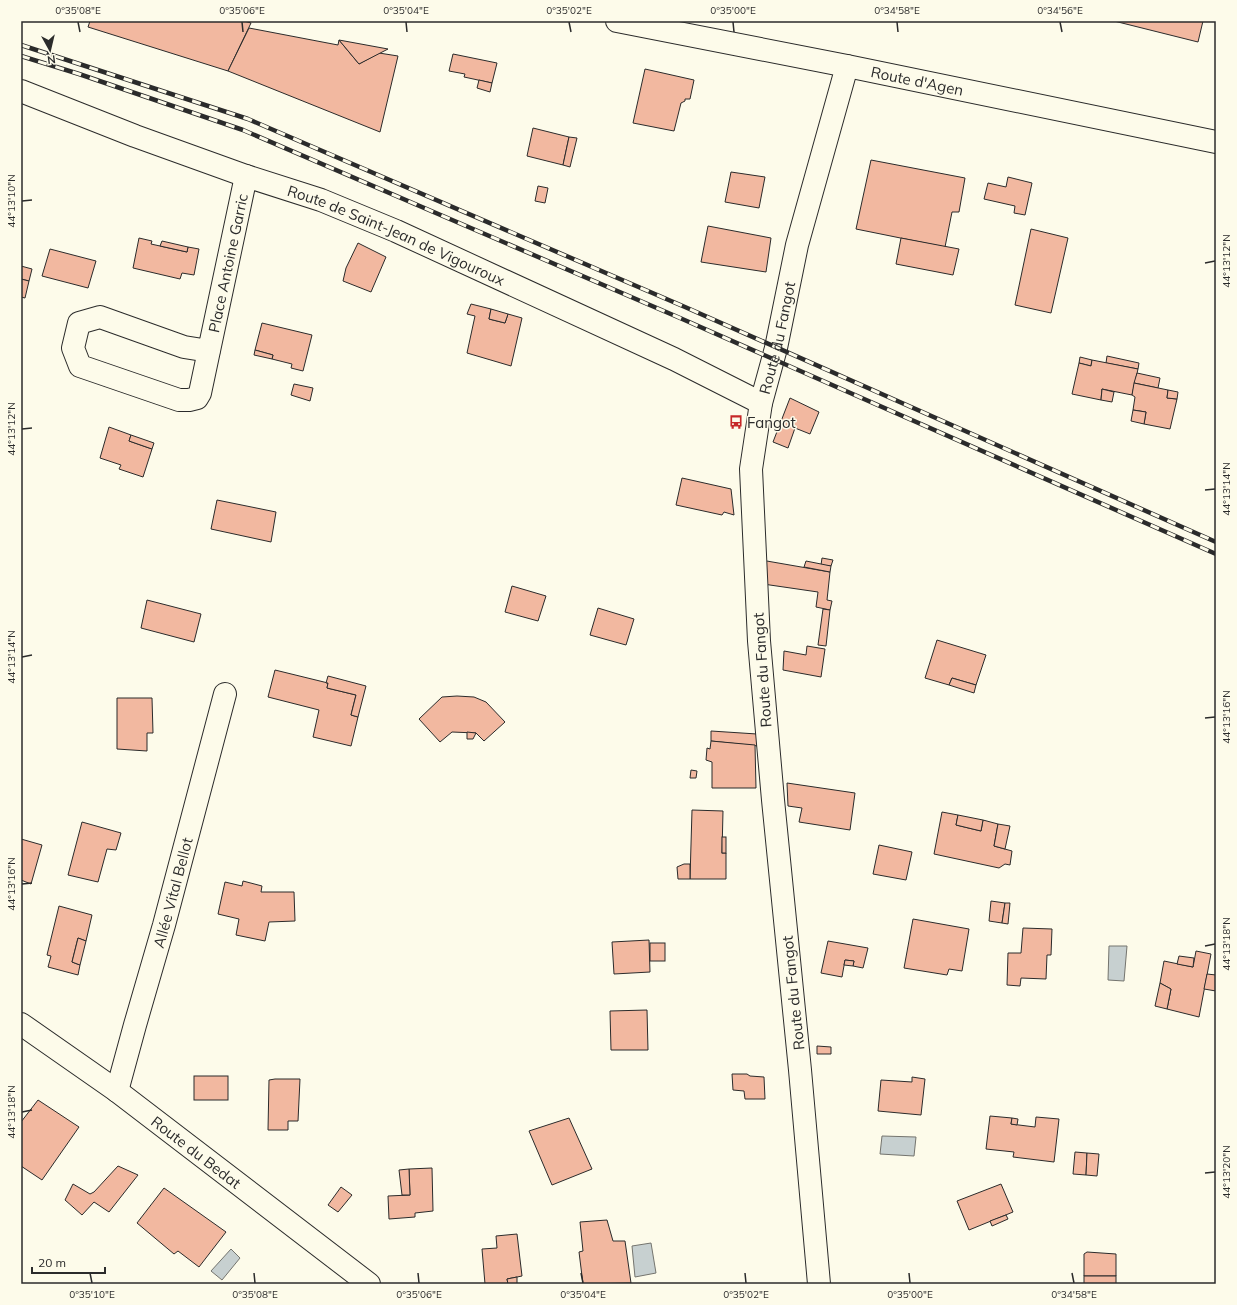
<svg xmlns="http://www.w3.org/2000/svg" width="1237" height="1305" viewBox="0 0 1237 1305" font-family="Mulish,sans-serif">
  <rect width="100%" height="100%" fill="#fdfbea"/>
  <g fill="#c7d0d0" stroke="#74746e">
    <polygon points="1109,946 1127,946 1124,981 1108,980"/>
    <polygon points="882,1136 916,1137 914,1156 880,1154"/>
    <polygon points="651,1243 656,1273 635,1277 632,1246"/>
    <polygon points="231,1249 240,1258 222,1280 211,1271"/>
  </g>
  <g fill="#f2b8a0" stroke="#2b2b2b">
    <polygon points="90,21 244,21 251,23 228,71 88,27"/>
    <polygon points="1114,21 1203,21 1198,42"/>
    <polygon points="249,28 338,45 339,40 359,64 379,53 398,56 380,132 228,71"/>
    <polygon points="339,40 388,49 359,64"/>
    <polygon points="453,54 497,63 492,83 464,77 465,74 449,71"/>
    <polygon points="645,69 694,80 690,99 685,99 685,101 681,103 674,131 633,123"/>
    <polygon points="479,80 492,83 490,92 477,88"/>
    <polygon points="533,128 569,137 563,165 527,156"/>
    <polygon points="569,137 577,138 570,167 563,165"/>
    <polygon points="871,160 965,178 959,212 952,212 945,247 856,229"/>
    <polygon points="731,172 765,177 759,208 725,202"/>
    <polygon points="1008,177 1032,183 1025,215 1014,213 1015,206 984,199 988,183 1006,187"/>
    <polygon points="538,186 548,188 545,203 535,201"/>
    <polygon points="708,226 771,238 766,272 701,262"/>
    <polygon points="1031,229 1068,238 1051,313 1015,305"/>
    <polygon points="139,238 152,241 151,244 187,252 188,247 199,249 194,275 182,273 180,279 133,268"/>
    <polygon points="901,238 959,249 953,275 896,264"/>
    <polygon points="162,241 188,247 187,252 160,246"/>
    <polygon points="358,243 386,257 371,292 343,281 346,268"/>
    <polygon points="50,249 96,261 88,288 42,276"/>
    <polygon points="21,266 32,269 29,281 21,279"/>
    <polygon points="21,279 29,281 25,298 21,297"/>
    <polygon points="471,304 491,309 489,319 505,323 508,314 522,318 511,366 467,353 475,316 467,314"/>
    <polygon points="491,309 508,314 505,323 489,319"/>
    <polygon points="262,323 312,335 303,371 291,368 292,364 272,359 273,355 255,350"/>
    <polygon points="255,350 273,355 272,359 254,355"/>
    <polygon points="1107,356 1139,363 1138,369 1106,363"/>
    <polygon points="1080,357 1092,360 1091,366 1079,363"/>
    <polygon points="1092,360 1138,369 1132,395 1102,389 1101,400 1072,394 1079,363 1091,366"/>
    <polygon points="1137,373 1160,378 1158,388 1134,383"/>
    <polygon points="1134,383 1168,390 1167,398 1177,399 1170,429 1144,424 1146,412 1133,410 1135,397 1132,395"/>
    <polygon points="294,384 313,388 310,401 291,395"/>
    <polygon points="1102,389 1114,392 1112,402 1101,400"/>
    <polygon points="1168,390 1178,392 1177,399 1167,398"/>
    <polygon points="790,398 819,412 810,434 795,428 788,448 773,442"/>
    <polygon points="1133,410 1146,412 1144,424 1131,421"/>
    <polygon points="109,427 131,435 129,441 152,449 143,477 119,469 121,465 100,458"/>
    <polygon points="131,435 154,443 152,449 129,441"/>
    <polygon points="682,478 731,489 734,515 724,512 722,515 676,505"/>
    <polygon points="217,500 276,512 271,542 211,529"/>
    <polygon points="822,558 833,560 831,566 821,565"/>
    <polygon points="761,560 830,572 827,600 832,601 830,610 816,607 818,592 763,584"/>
    <polygon points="806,561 831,566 830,572 804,567"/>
    <polygon points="512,586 546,596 538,621 505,612"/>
    <polygon points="147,600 201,614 194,642 141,628"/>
    <polygon points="598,608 634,619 626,645 590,635"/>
    <polygon points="823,609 830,610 826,646 818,645"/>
    <polygon points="937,640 986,655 976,685 952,678 949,685 925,678"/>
    <polygon points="807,646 825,649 821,677 783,670 784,651 806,655"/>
    <polygon points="275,670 328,683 327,688 356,695 351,715 358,717 351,746 313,737 319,710 268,697"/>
    <polygon points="328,676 366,686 358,717 351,715 356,695 327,688 328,683 326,683"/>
    <polygon points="952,678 976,685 974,693 949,685"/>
    <polygon points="457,696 474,697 486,702 505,722 484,741 476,733 452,732 440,742 419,719 442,697"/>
    <polygon points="117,698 152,698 153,733 147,733 147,751 117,749"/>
    <polygon points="711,731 757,734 758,746 711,741"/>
    <polygon points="467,732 476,733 473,739 467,739"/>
    <polygon points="711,741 755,745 756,788 712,788 712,762 706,760 707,748 710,749"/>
    <polygon points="691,770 697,771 696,778 690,778"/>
    <polygon points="787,783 855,793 850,830 799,822 802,808 788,806"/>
    <polygon points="692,810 723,811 722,853 726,853 726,879 690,879"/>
    <polygon points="942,812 958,815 956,825 981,831 983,820 998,824 994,846 1012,851 1010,865 1005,864 999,868 934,854"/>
    <polygon points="958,815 983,820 981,831 956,825"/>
    <polygon points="82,822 121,833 116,850 107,849 98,882 68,875"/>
    <polygon points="998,824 1010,826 1005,849 994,846"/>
    <rect x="722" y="837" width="4" height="16"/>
    <polygon points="21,839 42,845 31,884 21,880"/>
    <polygon points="879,845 912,852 906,880 873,874"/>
    <polygon points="684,864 690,864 690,879 678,879 677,867"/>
    <polygon points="243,881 262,886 261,892 294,892 295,921 269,922 265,941 236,935 239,919 218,914 225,882 242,886"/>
    <polygon points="991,901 1005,903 1002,923 989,921"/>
    <polygon points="1005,903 1010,903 1008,924 1002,923"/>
    <polygon points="59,906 92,915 86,941 78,938 72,962 80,965 78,975 48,967 51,956 47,955"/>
    <polygon points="913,919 969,929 962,971 949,969 947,975 904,968"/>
    <polygon points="1023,928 1052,929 1051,955 1047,955 1046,979 1021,978 1020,986 1007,985 1008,953 1021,953"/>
    <polygon points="78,938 86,941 80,965 72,962"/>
    <polygon points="649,940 650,972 614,974 612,942"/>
    <polygon points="828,941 868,948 863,968 853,966 854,961 845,960 842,977 821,973"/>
    <rect x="650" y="943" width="15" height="18"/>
    <polygon points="1196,951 1211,954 1199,1017 1167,1009 1171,989 1160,983 1164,961 1193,967"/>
    <polygon points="1179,956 1194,958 1193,967 1177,964"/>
    <polygon points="845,960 854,961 853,966 844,965"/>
    <polygon points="1207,974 1216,975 1216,991 1204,989"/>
    <polygon points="1160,983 1171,989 1167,1009 1155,1006"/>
    <polygon points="647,1010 648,1050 611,1050 610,1011"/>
    <polygon points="817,1046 831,1047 831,1054 817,1054"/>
    <polygon points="732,1074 747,1074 750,1076 764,1077 765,1099 745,1099 744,1091 733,1090"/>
    <rect x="194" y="1076" width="34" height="24"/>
    <polygon points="912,1077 925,1079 921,1115 878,1111 881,1080 912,1082"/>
    <polygon points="275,1079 300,1079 298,1121 288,1121 288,1130 268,1130 269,1080"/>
    <polygon points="38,1100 79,1127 42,1180 21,1166 21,1122"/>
    <polygon points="990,1116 1012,1118 1011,1124 1035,1127 1036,1117 1059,1119 1054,1162 1013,1157 1014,1152 986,1149"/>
    <polygon points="569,1118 592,1169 552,1185 529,1131"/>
    <polygon points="1012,1118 1018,1119 1017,1125 1011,1124"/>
    <polygon points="1075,1152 1087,1153 1086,1175 1073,1174"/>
    <polygon points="1087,1153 1099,1154 1097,1176 1086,1175"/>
    <polygon points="118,1166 138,1175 109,1212 94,1202 82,1215 65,1200 73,1184 90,1194 94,1192"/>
    <polygon points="432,1168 433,1211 415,1213 415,1217 389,1219 388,1196 410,1195 409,1169"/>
    <polygon points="409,1169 410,1195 402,1195 399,1170"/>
    <polygon points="1001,1184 1013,1212 969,1230 957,1201"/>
    <polygon points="341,1187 352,1195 338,1212 328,1205"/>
    <polygon points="164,1188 226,1232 199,1267 178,1251 174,1254 137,1223"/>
    <polygon points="1006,1215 1008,1219 992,1226 990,1221"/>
    <polygon points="607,1220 613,1241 625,1241 631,1283 583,1284 579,1252 583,1251 580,1222"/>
    <polygon points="517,1234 522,1276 507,1279 508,1284 485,1284 482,1249 497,1248 496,1236"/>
    <polygon points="1087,1252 1116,1254 1116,1276 1084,1276 1084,1254"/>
    <rect x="1084" y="1276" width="32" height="8"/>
    <polygon points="517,1277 517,1284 508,1284 507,1279"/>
  </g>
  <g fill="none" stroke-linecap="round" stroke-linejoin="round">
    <defs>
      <g id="minor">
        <path id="s1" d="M21,91L135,136L246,176L321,200L396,231L674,359L761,403"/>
        <path id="s2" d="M209,351L184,347L100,317L79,323L73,348L80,366L179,400H189L197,398L200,393L246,176"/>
        <path id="s3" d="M21,1024L117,1091L369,1284"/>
        <path id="s4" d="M117,1091L135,1025L164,925L225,694"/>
      </g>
      <g id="tertiary">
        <path id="s5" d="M819,1284L800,1070L773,800L759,641L751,469L761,403L776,348L797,245L847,66"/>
      </g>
      <g id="secondary">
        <path id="s6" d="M617,21L847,66L1216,142"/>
      </g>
    </defs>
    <use href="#minor" stroke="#2b2b2b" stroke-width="24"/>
    <use href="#tertiary" stroke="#2b2b2b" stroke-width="24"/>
    <use href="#secondary" stroke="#2b2b2b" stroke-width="24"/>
    <use href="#minor" stroke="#fdfbea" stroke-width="22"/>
    <use href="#tertiary" stroke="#fdfbea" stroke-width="22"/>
    <use href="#secondary" stroke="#fdfbea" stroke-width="22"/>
    <defs>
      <g id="rail">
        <polyline points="21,45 248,119 685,307 1216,542"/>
        <polyline points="21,56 79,74 243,130 680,318 1216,554"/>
      </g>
    </defs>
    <use href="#rail" stroke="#2b2b2b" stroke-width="4.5"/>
    <use href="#rail" stroke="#fdfbea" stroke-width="3" stroke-dasharray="9" stroke-linecap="butt"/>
  </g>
  <path fill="none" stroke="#2b2b2b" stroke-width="1.5" d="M78,22L80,32M242,22L243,32M406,22L407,32M569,22L571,32M733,22L734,32M897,22L898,32M1060,22L1062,32M22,201L32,200M1205,263L1215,261M22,429L32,428M1205,490L1215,489M22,657L32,655M1205,718L1215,717M22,884L32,883M1205,946L1215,944M22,1112L32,1110M1205,1173L1215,1172M90,1273L92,1283M254,1273L255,1283M418,1273L419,1283M581,1273L583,1283M745,1273L746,1283M909,1273L910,1283M1072,1273L1074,1283"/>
  <defs>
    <symbol id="bus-bare" viewBox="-9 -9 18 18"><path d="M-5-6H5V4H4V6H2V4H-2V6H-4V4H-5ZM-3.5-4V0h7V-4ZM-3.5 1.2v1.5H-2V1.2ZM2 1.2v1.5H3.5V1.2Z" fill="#c62828" stroke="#fdfbea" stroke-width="2.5" paint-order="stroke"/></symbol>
  </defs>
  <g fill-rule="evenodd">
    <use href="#bus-bare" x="726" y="412" width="20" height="20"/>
  </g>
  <g text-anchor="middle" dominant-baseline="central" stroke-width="3" stroke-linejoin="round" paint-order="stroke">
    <g font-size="15" fill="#2b2b2b" stroke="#fdfbea">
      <text stroke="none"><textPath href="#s6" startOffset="306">Route d'Agen</textPath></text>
      <text stroke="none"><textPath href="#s1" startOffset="402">Route de Saint-Jean de Vigouroux</textPath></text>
      <text stroke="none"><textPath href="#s2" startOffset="443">Place Antoine Garric</textPath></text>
      <text stroke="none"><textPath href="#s5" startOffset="952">Route du Fangot</textPath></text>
      <text transform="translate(762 670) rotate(-94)">Route du Fangot</text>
      <text stroke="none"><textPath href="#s4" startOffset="206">Allée Vital Bellot</textPath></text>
      <text transform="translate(793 993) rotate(-96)">Route du Fangot</text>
      <text stroke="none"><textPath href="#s3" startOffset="217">Route du Bedat</textPath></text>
    </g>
    <g font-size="15" fill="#2b2b2b" stroke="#fdfbea" text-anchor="start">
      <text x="747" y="422">Fangot</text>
    </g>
  </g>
  <rect width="1237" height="1305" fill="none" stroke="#fdfbea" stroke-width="44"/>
  <g transform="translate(50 50) rotate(172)" stroke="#fdfbea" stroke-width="3" paint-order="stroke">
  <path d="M0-3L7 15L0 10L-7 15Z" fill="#2b2b2b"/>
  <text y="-6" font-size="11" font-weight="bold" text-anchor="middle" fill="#2b2b2b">N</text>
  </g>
  <path d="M32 1267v6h73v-6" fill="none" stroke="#2b2b2b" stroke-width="2"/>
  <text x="38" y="1267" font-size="12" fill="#2b2b2b" stroke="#fdfbea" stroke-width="3" paint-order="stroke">20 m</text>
  <rect x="22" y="22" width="1193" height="1261" fill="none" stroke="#2b2b2b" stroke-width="1.5"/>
  <g font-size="10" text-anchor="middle" fill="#2b2b2b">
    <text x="78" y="14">0°35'08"E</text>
    <text x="242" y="14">0°35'06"E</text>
    <text x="406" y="14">0°35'04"E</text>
    <text x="569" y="14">0°35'02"E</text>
    <text x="733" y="14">0°35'00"E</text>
    <text x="897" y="14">0°34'58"E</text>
    <text x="1060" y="14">0°34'56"E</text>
    <text transform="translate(11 201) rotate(-90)" y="4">44°13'10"N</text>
    <text transform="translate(1226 261) rotate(-90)" y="4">44°13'12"N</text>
    <text transform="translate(11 429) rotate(-90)" y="4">44°13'12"N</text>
    <text transform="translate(1226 489) rotate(-90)" y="4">44°13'14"N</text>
    <text transform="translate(11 657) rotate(-90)" y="4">44°13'14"N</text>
    <text transform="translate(1226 717) rotate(-90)" y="4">44°13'16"N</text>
    <text transform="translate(11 884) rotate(-90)" y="4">44°13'16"N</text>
    <text transform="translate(1226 944) rotate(-90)" y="4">44°13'18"N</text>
    <text transform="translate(11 1112) rotate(-90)" y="4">44°13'18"N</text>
    <text transform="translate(1226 1172) rotate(-90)" y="4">44°13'20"N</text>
    <text x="92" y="1298">0°35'10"E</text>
    <text x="255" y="1298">0°35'08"E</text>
    <text x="419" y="1298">0°35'06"E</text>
    <text x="583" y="1298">0°35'04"E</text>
    <text x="746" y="1298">0°35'02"E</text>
    <text x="910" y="1298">0°35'00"E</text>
    <text x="1074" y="1298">0°34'58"E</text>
  </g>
</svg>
